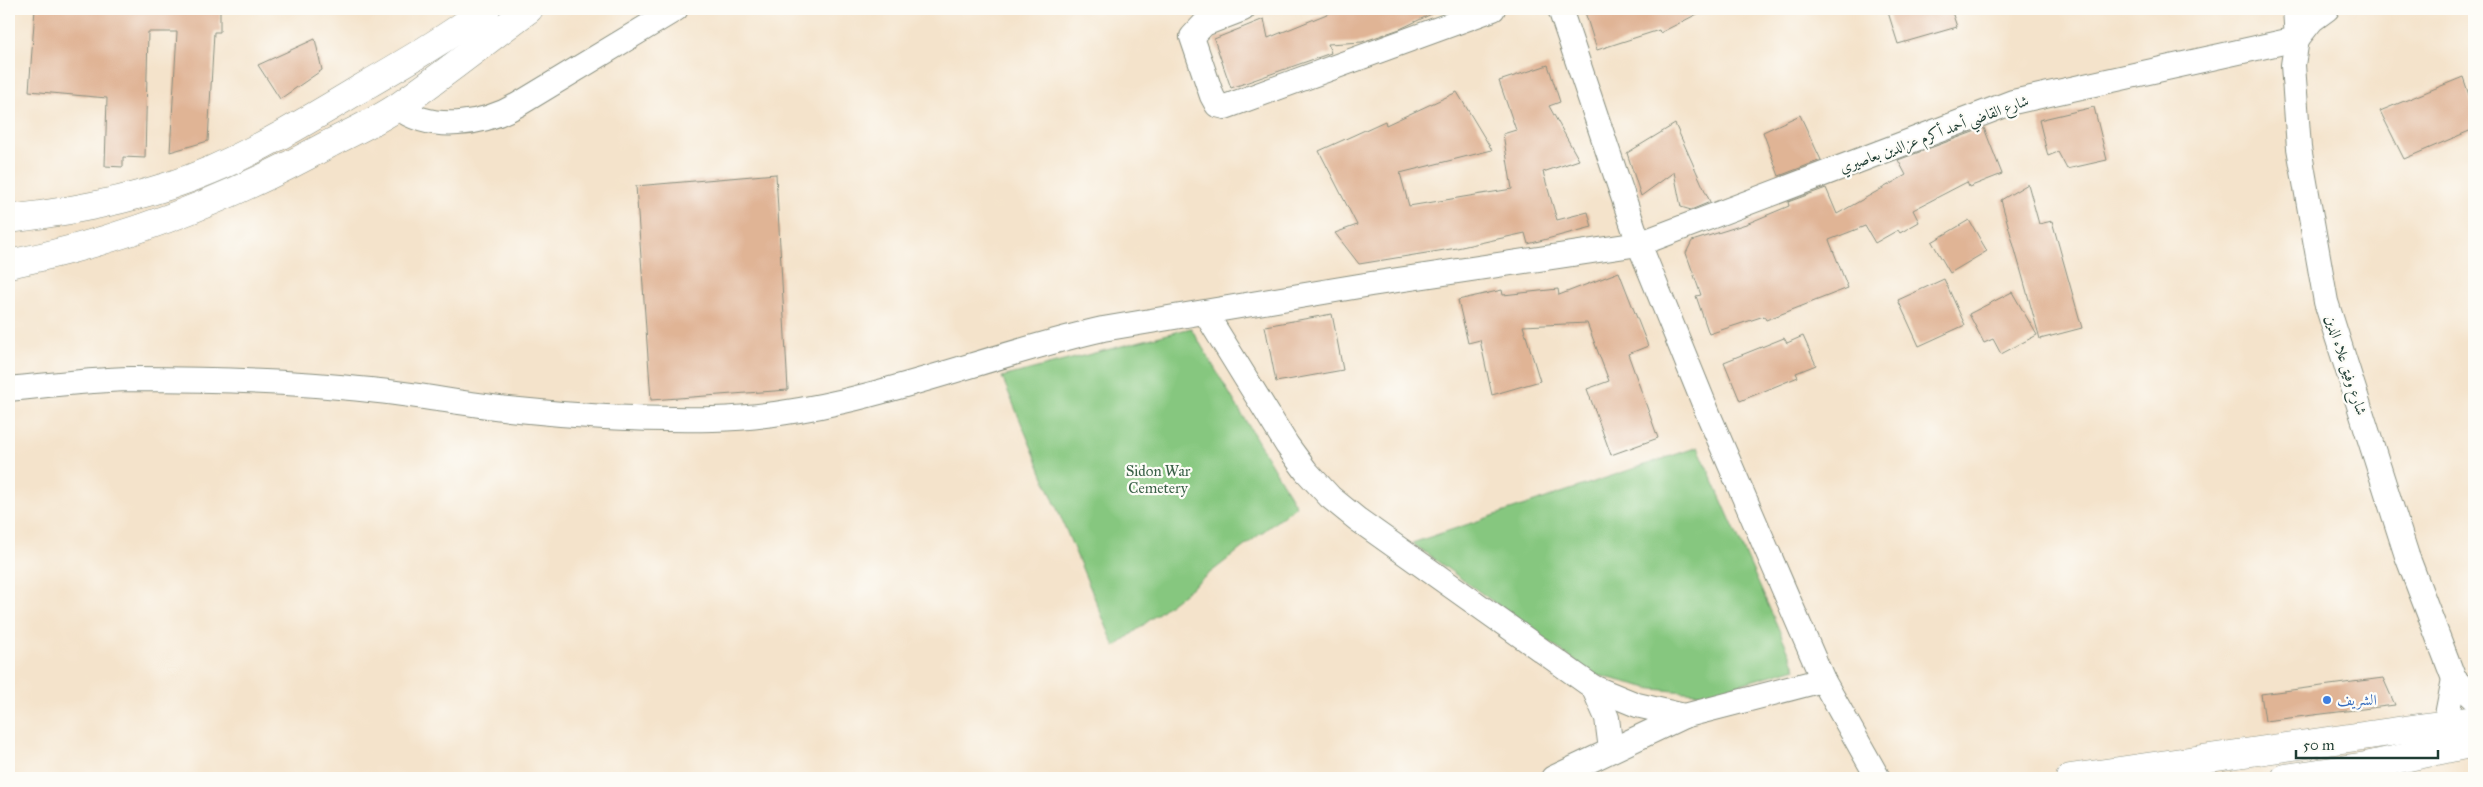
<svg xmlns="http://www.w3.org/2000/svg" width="2483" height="787" viewBox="0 0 2483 787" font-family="'IM FELL Great Primer',Amiri,serif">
  <rect width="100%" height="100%" fill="#fdfcf7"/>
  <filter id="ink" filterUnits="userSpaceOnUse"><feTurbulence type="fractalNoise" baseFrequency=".02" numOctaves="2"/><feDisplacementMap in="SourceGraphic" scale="10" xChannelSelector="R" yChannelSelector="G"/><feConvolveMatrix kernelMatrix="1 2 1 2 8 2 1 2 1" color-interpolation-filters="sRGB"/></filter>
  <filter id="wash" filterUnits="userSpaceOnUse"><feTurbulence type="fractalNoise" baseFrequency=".0096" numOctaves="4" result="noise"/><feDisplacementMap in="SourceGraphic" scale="20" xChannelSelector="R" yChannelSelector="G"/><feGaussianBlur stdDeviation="1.12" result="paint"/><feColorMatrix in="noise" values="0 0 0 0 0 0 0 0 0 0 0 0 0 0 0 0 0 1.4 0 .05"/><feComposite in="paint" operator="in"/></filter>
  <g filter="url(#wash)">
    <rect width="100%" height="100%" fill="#f4e3cb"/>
    <g fill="#86c77f" stroke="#52825a">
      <polygon points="1191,328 1296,506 1115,647 1002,377"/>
      <polygon points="1698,447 1796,668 1706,694 1653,689 1593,674 1412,543"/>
    </g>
    <g id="blocks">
      <g fill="#e0b495">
        <polygon points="35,9 220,9 220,32 214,32 208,141 170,152 177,32 148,32 145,158 123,157 123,167 105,166 107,98 29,91"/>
        <polygon points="1339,9 1442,9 1400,29 1362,42 1328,44 1331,53 1231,88 1214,39 1264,19 1268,38"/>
        <polygon points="1584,9 1707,9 1660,33 1659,30 1597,50"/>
        <polygon points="1887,9 1951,9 1957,27 1898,44"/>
        <polygon points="315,39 322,70 280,99 258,65"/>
        <polygon points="1548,65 1560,102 1549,106 1579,160 1543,172 1557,220 1588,212 1592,227 1528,244 1525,233 1457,248 1359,264 1335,233 1357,225 1319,151 1385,121 1386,125 1457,92 1492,150 1400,173 1409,206 1512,189 1503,134 1516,130 1499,81"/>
        <polygon points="2463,77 2474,110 2474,129 2404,159 2380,111"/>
        <polygon points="2094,107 2107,160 2067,169 2058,152 2048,156 2039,120"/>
        <polygon points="1800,115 1821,160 1779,176 1763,132"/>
        <polygon points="1675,124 1710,202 1691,210 1681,207 1674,172 1641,196 1627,153"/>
        <polygon points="1984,128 2002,174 1969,187 1967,182 1913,210 1919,222 1900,233 1898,230 1875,243 1865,226 1829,240 1848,288 1766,320 1764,316 1709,334 1696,296 1701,295 1686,253 1692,241 1746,224 1789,206 1788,202 1826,188 1837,214 1906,175 1898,160"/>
        <polygon points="776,174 788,390 651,400 636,186"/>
        <polygon points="2028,184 2039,224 2052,221 2082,328 2040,339 2001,200"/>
        <polygon points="1969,220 1987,251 1950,273 1932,242"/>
        <polygon points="1619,272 1648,346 1628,354 1658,438 1611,455 1587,389 1609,381 1587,323 1523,326 1540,381 1492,395 1480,340 1468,343 1458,300 1502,290 1503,295 1558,289 1559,295"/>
        <polygon points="1944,279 1965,325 1919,346 1898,300"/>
        <polygon points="2012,292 2037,335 2001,354 1993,339 1984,343 1969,314"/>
        <polygon points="1332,314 1343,370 1276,382 1265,326"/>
        <polygon points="1803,336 1816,365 1796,373 1798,377 1740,401 1724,362 1784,338 1787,343"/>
        <polygon points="2383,678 2395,705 2265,721 2261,694"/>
      </g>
    </g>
  </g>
  <g filter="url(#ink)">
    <use href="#blocks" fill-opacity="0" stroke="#8a9080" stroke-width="1"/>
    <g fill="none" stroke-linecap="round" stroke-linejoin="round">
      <defs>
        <g id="minor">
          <polyline points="1243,9 1204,24 1192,37 1212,96 1217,105 1225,107 1493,9"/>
          <polyline points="1560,9 1639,244 1709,416 1823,680 1878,778"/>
          <polyline points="2295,9 2297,39 2293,65 2299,148 2326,302 2407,556 2454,679 2474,698"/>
          <polyline points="2297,39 2312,20 2327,9"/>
          <path d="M397,107C432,133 483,125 519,104L676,9"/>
          <polyline points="1206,314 1287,445 1306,471 1330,497 1357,519 1593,687 1637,705 1684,716"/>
          <path d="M9,389C49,385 90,380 131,379C210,379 291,381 370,390C420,395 469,405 519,410C583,417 649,420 713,419C847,416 974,358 1103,329L1371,284L1639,244L2013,102L2297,39"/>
          <polyline points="1593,687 1607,718 1611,750"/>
          <polyline points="2445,725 2454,679"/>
          <polyline points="1553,778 1684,716 1823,680"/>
        </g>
        <g id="major">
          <polyline points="2070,778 2474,720"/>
          <polyline points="2285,778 2366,766 2474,743"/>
        </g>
        <g id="highway">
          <path d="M9,219C77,211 148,197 211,170C262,148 310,119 358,90C401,65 446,39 486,9"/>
          <path d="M9,264C122,241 228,200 329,144C352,132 377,121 399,106C443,75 486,41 529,9"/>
        </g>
      </defs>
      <use href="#minor" stroke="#8a9080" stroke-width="26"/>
      <use href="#major" stroke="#8a9080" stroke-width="29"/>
      <use href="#highway" stroke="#8a9080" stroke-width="29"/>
      <use href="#minor" stroke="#fff" stroke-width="24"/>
      <use href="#major" stroke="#fff" stroke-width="28"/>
      <use href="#highway" stroke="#fff" stroke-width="28"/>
    </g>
  </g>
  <circle fill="#3f7fe0" stroke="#fdfcf7" stroke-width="2" cx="2327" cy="700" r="5"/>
  <g text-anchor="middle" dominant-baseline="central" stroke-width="4.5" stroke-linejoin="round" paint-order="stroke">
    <g font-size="15" fill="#1f3d34" stroke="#fdfcf7">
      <text transform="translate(1934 134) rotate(-20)">شارع القاضي أحمد أكرم عزالدين بعاصيري</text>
      <text transform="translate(2346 365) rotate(72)">شارع وفيق علاء الدين</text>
    </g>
    <g font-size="15" fill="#396047" stroke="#fdfcf7">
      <text x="1158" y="471">Sidon War<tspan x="1158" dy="17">Cemetery</tspan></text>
    </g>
    <g font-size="15" fill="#366cbe" stroke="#fdfcf7" text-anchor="start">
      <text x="2337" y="700">الشريف</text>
    </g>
  </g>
  <rect width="2483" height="787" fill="none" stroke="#fdfcf7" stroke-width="30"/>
  <path d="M2296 750v8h142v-8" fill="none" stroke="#1f3d34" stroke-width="2.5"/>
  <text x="2303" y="750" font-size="15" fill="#1f3d34" stroke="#fdfcf7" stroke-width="4" paint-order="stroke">50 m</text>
</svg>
